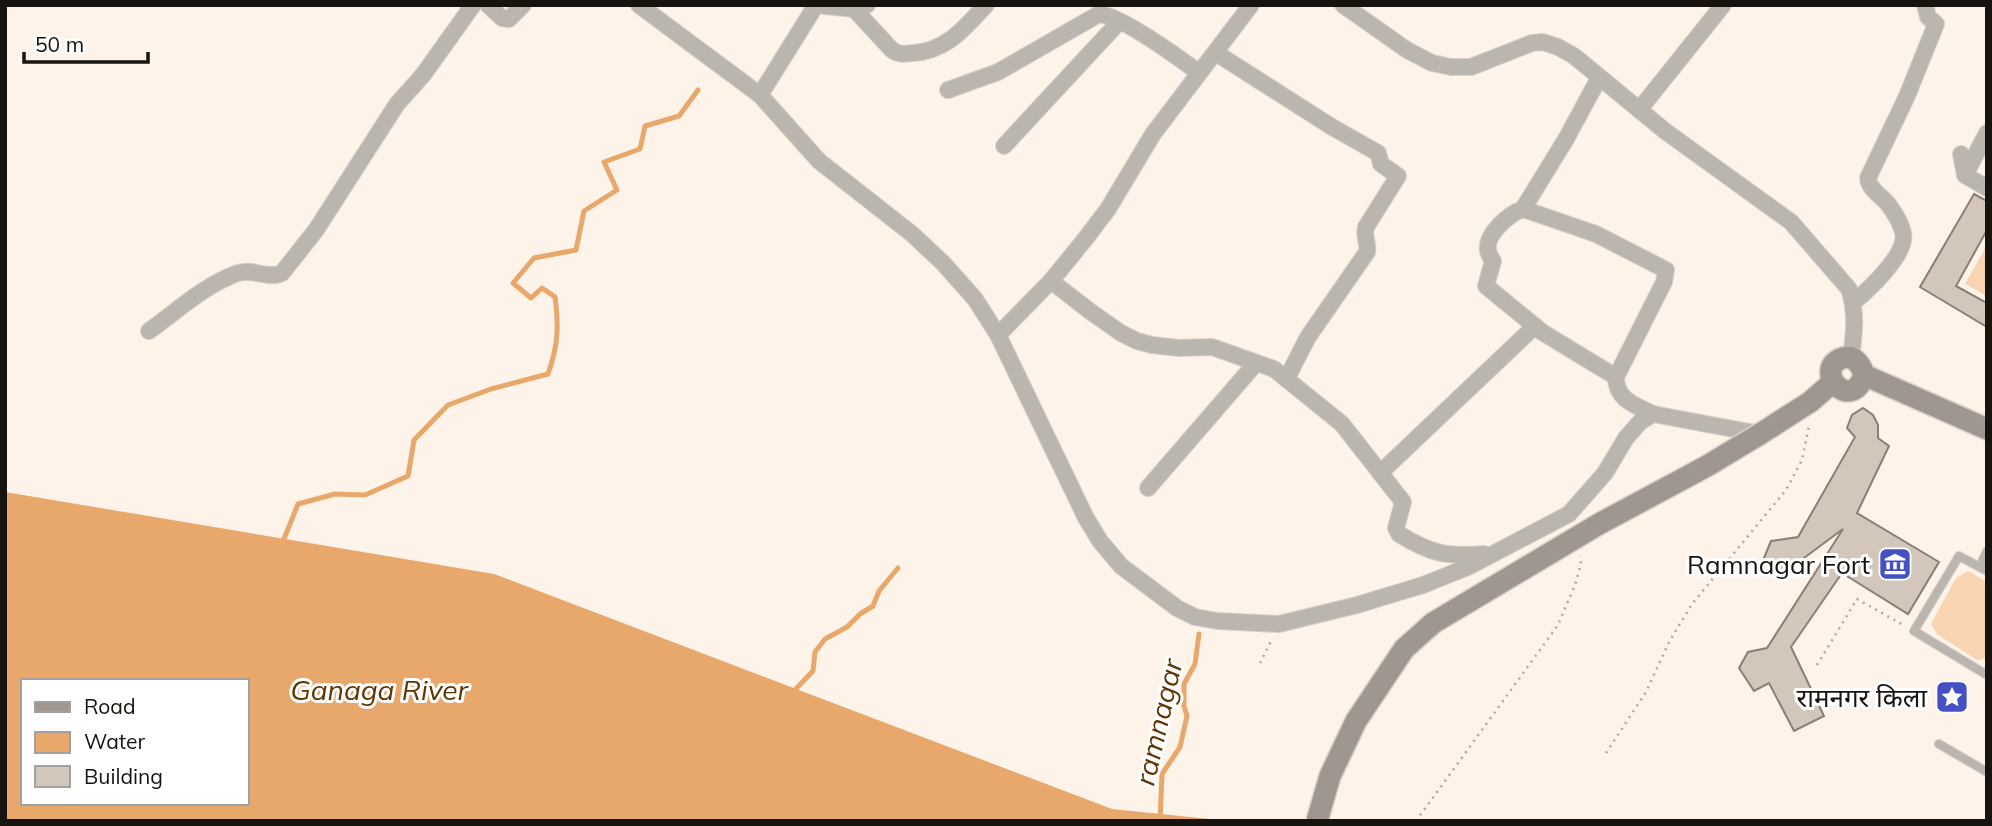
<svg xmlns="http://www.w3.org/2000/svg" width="1992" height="826" viewBox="0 0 1992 826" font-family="Mulish,'Noto Sans Devanagari',sans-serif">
  <rect width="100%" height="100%" fill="#fef3e9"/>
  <g fill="#f9d4b3">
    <polygon points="1987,245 1987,296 1965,284"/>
    <polygon points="1968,571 1987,582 1987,658 1977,660 1937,634 1931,624 1956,578"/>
  </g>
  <path fill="#e8a86b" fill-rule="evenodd" d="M5,492L494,574L1112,809L1229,821H5ZM23,681H247V803H23Z"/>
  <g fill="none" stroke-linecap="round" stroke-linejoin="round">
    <g stroke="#e8a86b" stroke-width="5">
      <path d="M282,544L298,504L335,494L365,495L408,476L414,440L448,405L491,389L548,374C558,346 559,327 555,297L542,288L531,298L513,283L534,258L576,250L584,211L617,190L604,162L640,149L645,126L679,116L698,90"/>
      <polyline points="791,694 813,671 815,652 825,639 847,627 860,614 873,606 879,591 898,568"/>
      <polyline points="1160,821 1162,774 1180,747 1187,716 1184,706 1184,684 1195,664 1199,634"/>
    </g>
  </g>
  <g fill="#d3c6ba" stroke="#8b7e74" stroke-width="2">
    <polygon points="1974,194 1987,201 1987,230 1956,286 1987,303 1987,327 1920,287"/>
    <polygon points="1863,408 1873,415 1878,425 1878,438 1889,446 1857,513 1939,562 1908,614 1842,573 1791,647 1824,716 1794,731 1769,683 1754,691 1739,668 1748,652 1767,648 1843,529 1781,575 1772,570 1764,558 1771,541 1798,537 1855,437 1847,428 1852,415"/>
  </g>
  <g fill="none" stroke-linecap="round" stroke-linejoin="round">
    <defs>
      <g id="lane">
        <polyline points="1980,566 1987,551"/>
        <polyline points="1987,571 1959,556 1914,631 1987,675"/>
        <polyline points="1939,744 1987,772"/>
      </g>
      <g id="street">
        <polyline points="488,5 502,18 509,19 523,5"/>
        <polyline points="639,5 760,95 819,161 912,234 943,263 975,299 998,335 1086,518 1100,541 1121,566 1177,608 1195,617 1217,621 1279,624 1357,605 1423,585 1468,567 1569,514 1605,473 1626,438 1640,422 1653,414 1760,434"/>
        <polyline points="816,5 854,9 867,5"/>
        <path d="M1343,5L1407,50L1432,63L1451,67H1471L1532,43L1543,42L1558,47L1574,56L1665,131L1791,222L1849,289C1857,313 1854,334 1851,358"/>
        <path d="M854,9L892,50C899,55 905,54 913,53C947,51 964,28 986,5"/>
        <path d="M1216,53L1332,127L1378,153L1381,164L1398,176L1366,227C1363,237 1369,243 1367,252L1308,337L1287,378"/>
        <path d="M948,90L998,72L1099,14C1122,16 1179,58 1198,72"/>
        <polyline points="760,95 816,5"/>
        <polyline points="1639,110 1723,5"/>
        <polyline points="1004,146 1119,22"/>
        <polyline points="1961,154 1965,175 1987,188"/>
        <polyline points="1965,175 1987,133"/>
        <polyline points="1523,209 1566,139 1599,78"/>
        <path d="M1051,281L1091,312L1121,333L1137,341L1152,345L1179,348L1212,347L1274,369L1342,424L1403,502L1396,528L1399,534C1431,554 1447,557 1484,554"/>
        <path d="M1853,303C1868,290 1908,254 1903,233C1901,222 1894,212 1888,204C1881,195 1869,190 1868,178L1907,96L1936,24L1928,17L1925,5"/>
        <path d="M149,331C177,311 206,284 238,273C253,268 268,280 282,273L316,230L397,104L423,75L473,5"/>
        <polyline points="998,335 1051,281 1086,238 1108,209 1153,134 1251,5"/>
        <path d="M1616,377L1542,332L1486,286L1493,261C1491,258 1489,255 1488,251C1485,234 1509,214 1523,209L1596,234L1666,270L1664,282L1616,377C1616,400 1635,405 1653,414"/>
        <polyline points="1380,473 1535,326"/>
        <polyline points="1148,488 1256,363"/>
      </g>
      <g id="secondary">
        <path d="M1864,375C1852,413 1813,373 1840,359C1853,353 1861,364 1864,375L1987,429"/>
        <polyline points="1760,434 1810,402 1832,383"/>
      </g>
    </defs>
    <use href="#lane" stroke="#d9cfc6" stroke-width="10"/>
    <use href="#street" stroke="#d9cfc6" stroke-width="18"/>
    <use href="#secondary" stroke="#d9cfc6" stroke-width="24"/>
    <g stroke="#b0a8a0" stroke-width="2.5" stroke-dasharray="2 5" stroke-linecap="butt">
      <polyline points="1260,663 1271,641"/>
      <polyline points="1817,665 1857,599 1905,626"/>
      <polyline points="1606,753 1646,692 1669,642 1692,604 1786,490 1802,460 1809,426"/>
      <polyline points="1416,821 1558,625 1575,585 1581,564 1580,556"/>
    </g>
    <use href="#lane" stroke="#bbb5b0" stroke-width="8"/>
    <use href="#street" stroke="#bbb5b0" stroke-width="16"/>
    <use href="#secondary" stroke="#9f968f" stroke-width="21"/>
    <defs>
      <polyline id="secondary-bridge" points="1317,821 1330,776 1356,721 1404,649 1433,623 1599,524 1707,466 1760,434"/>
    </defs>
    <use href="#secondary-bridge" stroke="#d9cfc6" stroke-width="24" stroke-linecap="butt"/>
    <use href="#secondary-bridge" stroke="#9f968f" stroke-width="21"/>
  </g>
  <defs>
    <symbol id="museum-square" viewBox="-11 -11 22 22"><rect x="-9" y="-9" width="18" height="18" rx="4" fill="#4550c5" stroke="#fff"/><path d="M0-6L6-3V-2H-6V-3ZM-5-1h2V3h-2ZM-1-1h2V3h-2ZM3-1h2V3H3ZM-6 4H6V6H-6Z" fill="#fff"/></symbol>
    <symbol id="sight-square" viewBox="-11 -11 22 22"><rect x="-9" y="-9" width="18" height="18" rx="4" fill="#4550c5" stroke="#fff"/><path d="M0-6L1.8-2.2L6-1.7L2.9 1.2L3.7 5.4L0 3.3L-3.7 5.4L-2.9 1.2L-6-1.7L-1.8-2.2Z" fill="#fff"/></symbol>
  </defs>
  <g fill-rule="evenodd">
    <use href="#museum-square" x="1876" y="545" width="38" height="38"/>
    <use href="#sight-square" x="1933" y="678" width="38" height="38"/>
  </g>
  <g text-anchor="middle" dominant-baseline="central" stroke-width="6" stroke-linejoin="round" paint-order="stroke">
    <g font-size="26" fill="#17130f" stroke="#fff" text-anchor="end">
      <text x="1870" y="564">Ramnagar Fort</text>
      <text x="1927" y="697">रामनगर किला</text>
    </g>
    <g font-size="28" font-style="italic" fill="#5f3603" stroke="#fff">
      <text x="379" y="689">Ganaga River</text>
      <text transform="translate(1158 722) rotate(-77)">ramnagar</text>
    </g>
  </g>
  <rect width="1992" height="826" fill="none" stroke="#17130f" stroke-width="14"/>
  <rect x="21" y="679" width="228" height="126" fill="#ffffff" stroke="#a2a19f" stroke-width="2"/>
  <rect x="35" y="702" width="35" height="10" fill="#9f968f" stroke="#a2a19f" stroke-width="2"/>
  <text x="84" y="714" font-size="21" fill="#17130f">Road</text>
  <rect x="35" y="732" width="35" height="21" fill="#e8a86b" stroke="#a2a19f" stroke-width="2"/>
  <text x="84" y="749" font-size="21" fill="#17130f">Water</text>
  <rect x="35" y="766" width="35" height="21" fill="#d3c6ba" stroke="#a2a19f" stroke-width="2"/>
  <text x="84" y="784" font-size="21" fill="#17130f">Building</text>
  <path d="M24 52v10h124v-10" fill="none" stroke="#17130f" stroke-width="3.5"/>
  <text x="35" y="52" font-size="21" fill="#17130f" stroke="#ffffff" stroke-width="5" paint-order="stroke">50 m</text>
</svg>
